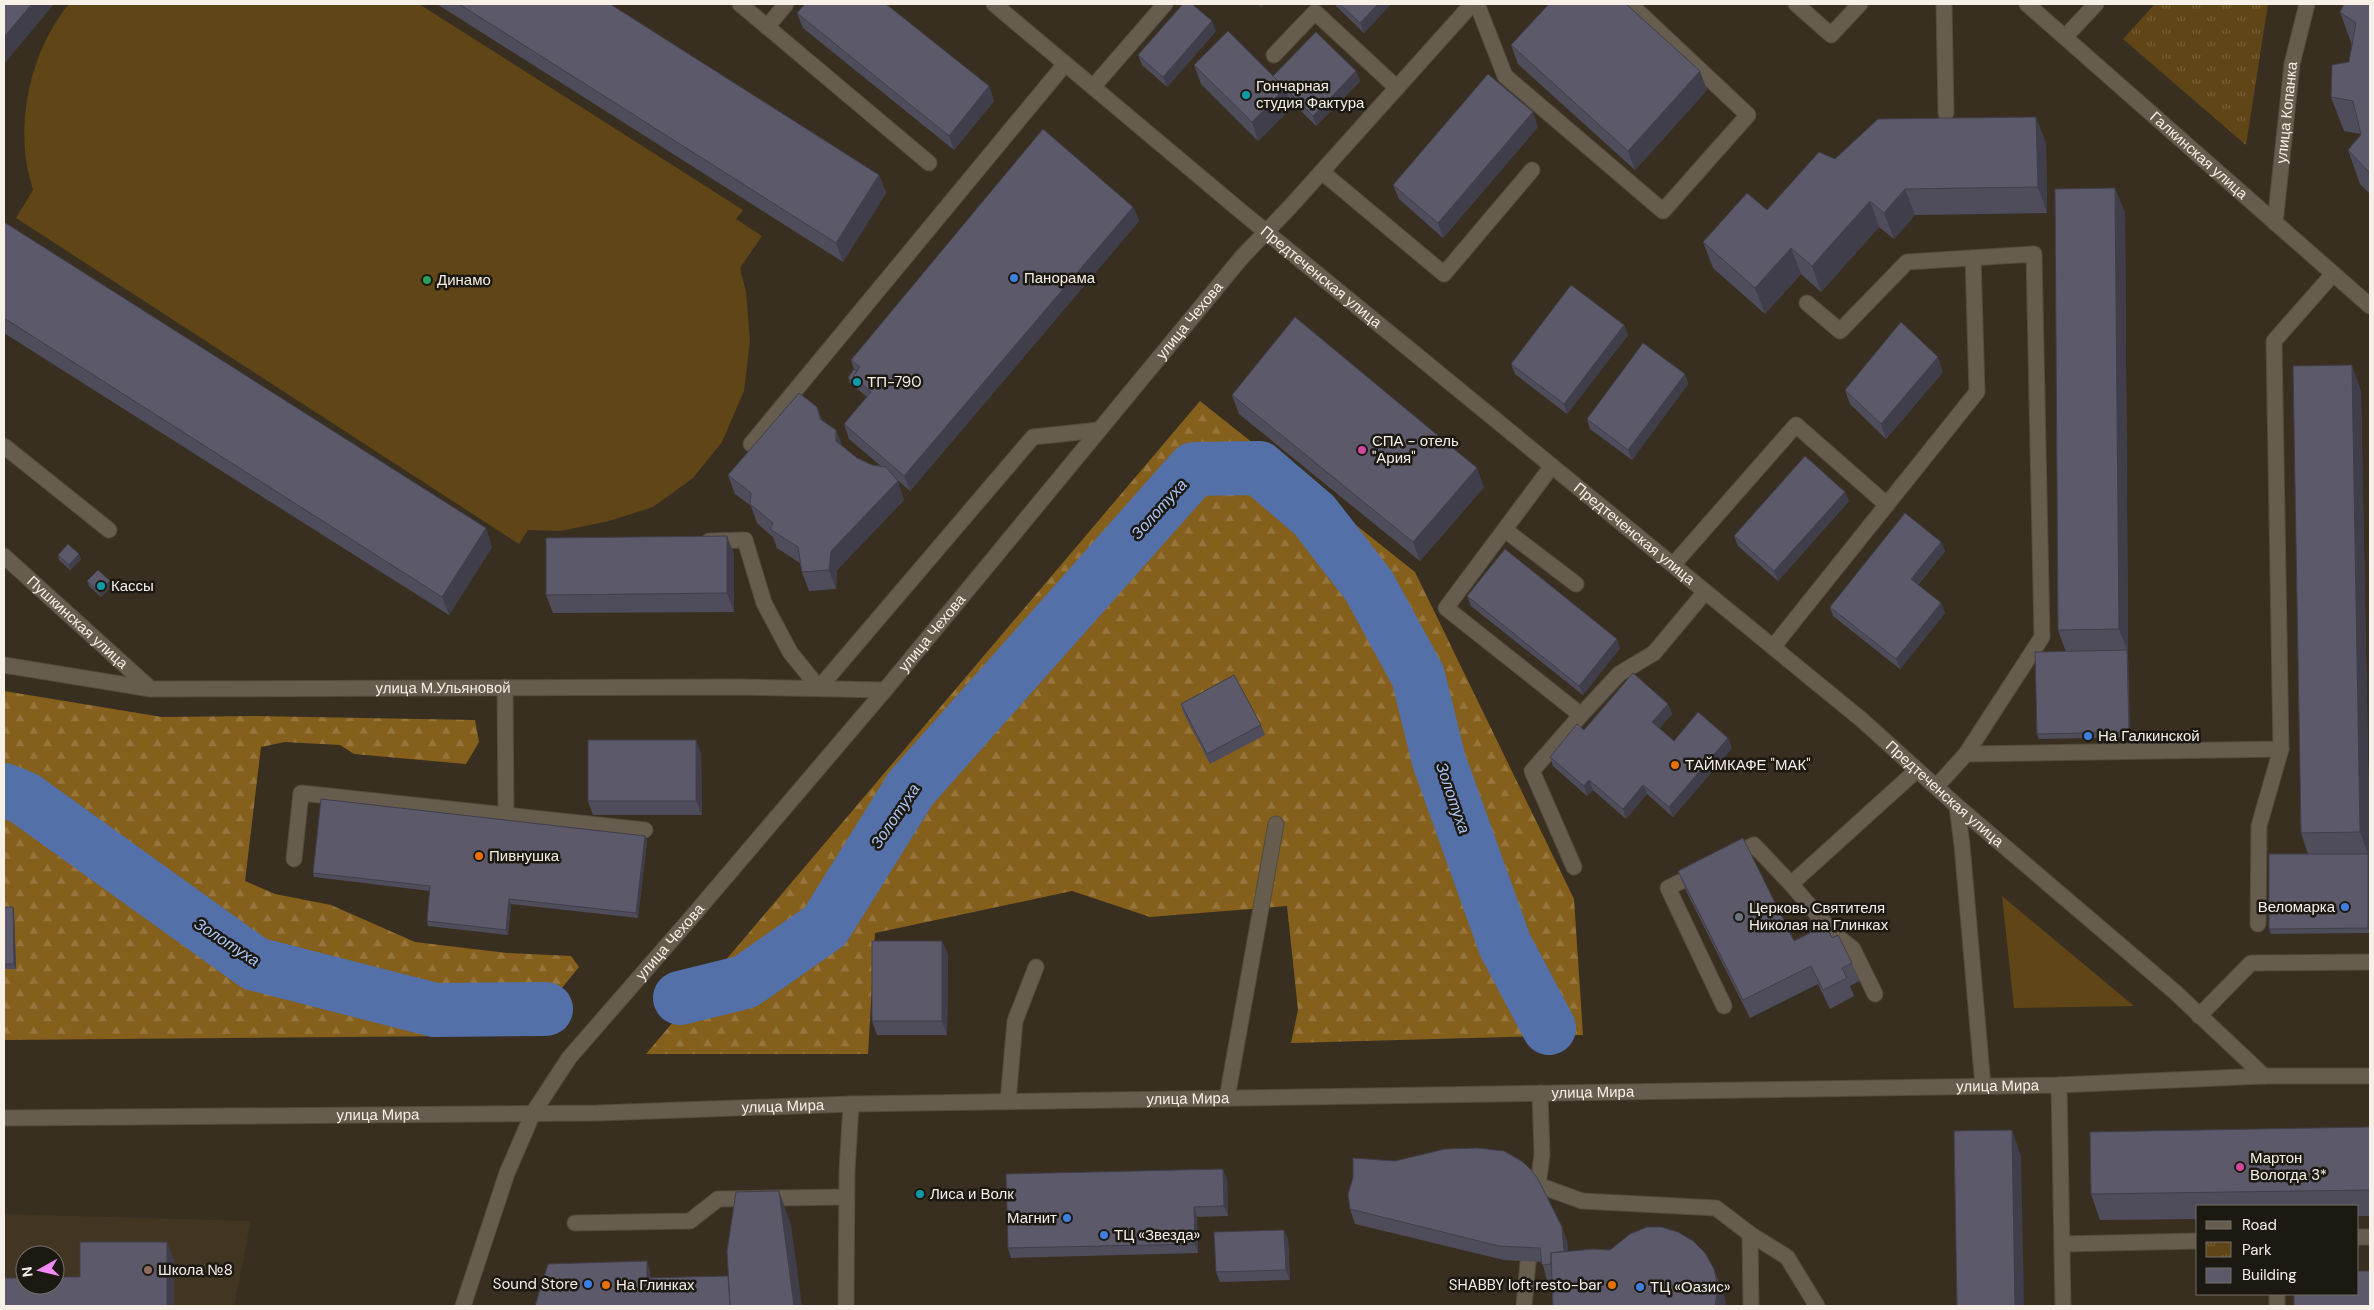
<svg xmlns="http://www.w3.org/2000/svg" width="2374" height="1310" viewBox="0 0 2374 1310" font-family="'DM Sans',sans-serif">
  <defs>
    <pattern id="forest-firs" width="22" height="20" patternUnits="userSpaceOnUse" patternTransform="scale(1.25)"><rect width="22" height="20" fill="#855f1c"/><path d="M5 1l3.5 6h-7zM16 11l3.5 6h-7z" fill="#97763d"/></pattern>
    <pattern id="park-tufts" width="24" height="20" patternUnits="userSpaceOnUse" patternTransform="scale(1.25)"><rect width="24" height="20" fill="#604517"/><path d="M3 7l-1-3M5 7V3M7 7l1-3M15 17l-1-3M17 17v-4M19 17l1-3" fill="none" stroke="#776039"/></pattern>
  </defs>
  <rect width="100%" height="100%" fill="#392f21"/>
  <path fill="#423521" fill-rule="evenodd" d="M4,1214L251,1221L234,1306H4ZM25,1255H55V1285H25Z"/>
  <g fill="#604517">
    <path d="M69,4H419L743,210L736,219L762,236L740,268L746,292L750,341L744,391L722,442L693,478L653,507L609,521L560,531L528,530L519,544L16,218L33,190C30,178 26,165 25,152C21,100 36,44 69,4Z"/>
    <polygon points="2002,896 2134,1006 2014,1008"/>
  </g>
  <g fill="url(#forest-firs)">
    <polygon points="1200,401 1415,572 1574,899 1583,1035 1291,1043 1298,1010 1287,906 1150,917 1072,891 875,933 868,1054 646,1054"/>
    <polygon points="4,691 162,717 254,716 475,720 479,742 466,764 354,754 340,745 285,742 261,747 245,881 275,894 331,905 415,942 507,953 571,956 579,967 531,1026 460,1036 4,1040"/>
  </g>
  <polygon fill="url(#park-tufts)" points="2155,4 2268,4 2246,145 2123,39"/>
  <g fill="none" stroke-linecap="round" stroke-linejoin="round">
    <g stroke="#5370a8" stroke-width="54">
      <polyline points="4,790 24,798 255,964 435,1010 546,1009"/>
      <polyline points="680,998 745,982 825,926 911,788 1194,469 1259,468 1314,515 1369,586 1418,676 1439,761 1505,945 1549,1028"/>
    </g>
    <defs>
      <g id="service">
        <polyline points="740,4 929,163"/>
        <polyline points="1477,4 1505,76 1663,211 1748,115 1630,4"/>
        <polyline points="1796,4 1831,35 1860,4"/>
        <polyline points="1944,4 1946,113"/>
        <polyline points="767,27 786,4"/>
        <polyline points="2065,37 2096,4"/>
        <polyline points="1274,55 1315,12 1397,88"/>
        <polyline points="1093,87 1165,4"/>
        <polyline points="1322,172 1444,274 1532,170"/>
        <polyline points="1807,303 1840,331 1907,262 2034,254 2042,637 1966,754 1936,787"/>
        <polyline points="751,444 1065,64"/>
        <polyline points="4,446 109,530"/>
        <polyline points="1552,466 1446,608 1581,715 1532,771 1574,867"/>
        <polyline points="1505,530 1576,584"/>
        <polyline points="709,541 745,540 764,603 790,652 819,688 1033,437 1099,430"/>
        <polyline points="1673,565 1796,425 1887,505"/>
        <polyline points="1773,647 1977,392 1973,258"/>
        <polyline points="1581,715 1619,674 1654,653 1705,592"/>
        <polyline points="1966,754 2281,749"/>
        <polyline points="506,815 645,830"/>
        <polyline points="1729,857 1754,845 1791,884 1917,770"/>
        <polyline points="294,859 301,793 506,815 505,687"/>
        <polyline points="1700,872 1668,888 1724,1006"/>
        <polyline points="1791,884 1833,933 1853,949 1875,994"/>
        <polyline points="2258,924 2259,826 2281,749 2274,341 2333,274"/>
        <polyline points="2199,1016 2251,963 2370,962"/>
        <polyline points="2059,1085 2063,1306"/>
        <polyline points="1227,1098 1276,824"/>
        <polyline points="1008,1101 1015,1021 1036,967"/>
        <polyline points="1538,1185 1582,1201 1716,1208 1750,1234 1787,1257 1817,1306"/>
        <polyline points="575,1223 690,1221 718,1199 846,1197"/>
        <polyline points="1750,1234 1751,1306"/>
        <polyline points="2358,1237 2370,1237"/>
        <polyline points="2062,1244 2198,1241"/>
        <polyline points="846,1306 847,1171 851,1104"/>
        <polyline points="2277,1306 2277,1294"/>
      </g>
      <g id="minor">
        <path id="s1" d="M2275,223L2292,64L2307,4"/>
        <path id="s2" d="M4,556L151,689"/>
        <path id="s3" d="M4,665L151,689L737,687L885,690"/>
        <polyline points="1538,1185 1542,1155 1540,1093"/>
        <polyline points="1524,1306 1528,1262"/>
      </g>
      <g id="tertiary">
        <path id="s4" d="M994,4L1243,213L1862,720L1957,806L2175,992L2264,1076"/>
        <path id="s5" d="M2027,4L2370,306"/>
        <polyline points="1957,806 1962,845 1983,1086"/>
        <path id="s6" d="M463,1306L507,1173L533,1113L569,1058L690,919L885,690L1242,257L1290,207L1472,4"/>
      </g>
      <g id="secondary">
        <path id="s7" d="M4,1118L597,1113L851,1104L1743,1090L2059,1085L2264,1076H2370"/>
      </g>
    </defs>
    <use href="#service" stroke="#534b3f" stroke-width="17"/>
    <use href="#minor" stroke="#534b3f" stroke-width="17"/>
    <use href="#tertiary" stroke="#534b3f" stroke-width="17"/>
    <use href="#secondary" stroke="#534b3f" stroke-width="17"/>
    <use href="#service" stroke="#675d4e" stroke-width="15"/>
    <use href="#minor" stroke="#675d4e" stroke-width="15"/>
    <use href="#tertiary" stroke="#675d4e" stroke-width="15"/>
    <use href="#secondary" stroke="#675d4e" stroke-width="15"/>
  </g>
  <g fill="#4f4d5b">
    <polygon points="437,4 610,4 879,175 886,193 843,262"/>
    <polygon points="1335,4 1391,4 1364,33 1337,7"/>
    <polygon points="2370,4 2370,194 2360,184 2348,150 2361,134 2344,131 2331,97 2349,62 2352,45 2340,12"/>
    <polygon points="797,13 989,86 994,101 954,150 803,28"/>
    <polygon points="1216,31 1167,87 1142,65 1138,55"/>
    <polygon points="1511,45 1707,90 1635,170 1518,64"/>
    <polygon points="1194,65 1273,76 1360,81 1316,126 1289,99 1292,107 1258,141 1201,84"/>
    <polygon points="1538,127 1443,238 1399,199 1393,185"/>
    <polygon points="2046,143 2047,213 1915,215 1894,239 1879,227 1821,292 1801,274 1765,314 1713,268 1703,242 1767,210"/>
    <polygon points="2115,188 2125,214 2128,655 2130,737 2039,739 2037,734 2066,652 2058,630"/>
    <polygon points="1133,207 1139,221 910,491 895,478 904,500 837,570 836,589 809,591 802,572 800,563 777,548 773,537 757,523 751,506 735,494 728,475 817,407 822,420 836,430 842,446 857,458 872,465 881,466 849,439 844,424 867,397 850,383 848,378 854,370 851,360"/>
    <polygon points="4,222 492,547 449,615 4,333"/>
    <polygon points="1624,325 1628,335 1567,414 1515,374 1511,364"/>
    <polygon points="1943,372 1886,439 1850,404 1845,390"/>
    <polygon points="1685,374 1688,384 1632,460 1590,429 1587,419"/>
    <polygon points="2361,391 2370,858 2370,933 2271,934 2269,929 2308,854 2301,833"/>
    <polygon points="1232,395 1484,487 1420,561 1239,414"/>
    <polygon points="1849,501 1778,581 1738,546 1734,536"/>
    <polygon points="727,536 734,555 734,612 553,613 546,595"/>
    <polygon points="1941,542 1945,551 1918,585 1941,603 1945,613 1900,669 1833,616 1830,607"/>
    <polygon points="58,555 81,559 70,570 59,560"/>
    <polygon points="87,581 112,586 101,597 89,586"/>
    <polygon points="1467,596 1620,648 1583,695 1471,606"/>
    <polygon points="1181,704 1261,725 1265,735 1210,764 1184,714"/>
    <polygon points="1668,704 1672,714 1659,728 1674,741 1732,748 1673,817 1647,794 1626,819 1593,790 1587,796 1553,766 1550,757 1584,730"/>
    <polygon points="696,740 701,754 702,815 593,815 588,801"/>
    <polygon points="645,836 647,841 638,918 511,904 508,935 428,926 427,921 430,891 314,877 313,873"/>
    <polygon points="1678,871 1794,941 1832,938 1852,963 1859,981 1850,986 1854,996 1830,1009 1818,984 1750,1018 1685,889"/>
    <polygon points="4,907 13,907 14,912 16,969 4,969"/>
    <polygon points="942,941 948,955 947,1035 877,1035 872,1021"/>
    <polygon points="2370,1127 2370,1216 2358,1216 2358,1206 2198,1206 2198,1219 2100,1220 2091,1194"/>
    <polygon points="1227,1179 1228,1216 1197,1217 1198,1253 1011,1258 1008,1248"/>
    <polygon points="1350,1209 1567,1241 1568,1251 1714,1269 1724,1295 1726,1306 1553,1306 1552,1279 1547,1280 1542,1262 1504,1260 1355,1224"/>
    <polygon points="1288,1239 1290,1280 1220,1282 1216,1272"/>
  </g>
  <g fill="#403e4a">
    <polygon points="32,4 54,4 4,64 4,37"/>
    <polygon points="1259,4 1264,4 1260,8"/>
    <polygon points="1378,4 1391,4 1364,33 1360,23"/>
    <polygon points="1212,21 1216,31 1167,87 1163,77"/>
    <polygon points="1356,71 1360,81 1316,126 1313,116"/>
    <polygon points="1700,71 1707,90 1635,170 1628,151"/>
    <polygon points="989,86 994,101 954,150 949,136"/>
    <polygon points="1285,88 1292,107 1258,141 1252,122"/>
    <polygon points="1533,112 1538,127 1443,238 1438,223"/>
    <polygon points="2036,117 2046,143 2047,213 2038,187"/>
    <polygon points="879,175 886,193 843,262 836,243"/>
    <polygon points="2115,188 2125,214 2128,655 2130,737 2129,732 2127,650 2119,629"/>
    <polygon points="1905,189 1915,215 1894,239 1884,213"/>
    <polygon points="1870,201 1879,227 1821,292 1812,266"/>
    <polygon points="1133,207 1139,221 910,491 904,476"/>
    <polygon points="1791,248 1801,274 1765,314 1755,288"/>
    <polygon points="1624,325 1628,335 1567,414 1564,404"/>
    <polygon points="1938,357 1943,372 1886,439 1881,424"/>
    <polygon points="2352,365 2361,391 2370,858 2370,933 2368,928 2368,854 2360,832"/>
    <polygon points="1685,374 1688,384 1632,460 1628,450"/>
    <polygon points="836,430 843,449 836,441"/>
    <polygon points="1477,468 1484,487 1420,561 1413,542"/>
    <polygon points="898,481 904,500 837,570 836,589 829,570 831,551"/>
    <polygon points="1845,492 1849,501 1778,581 1774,571"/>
    <polygon points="486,528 492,547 449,615 442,597"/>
    <polygon points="727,536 734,555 734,612 727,593"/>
    <polygon points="1941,542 1945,551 1914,589 1911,579"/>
    <polygon points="79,554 81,559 70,570 69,565"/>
    <polygon points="110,581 112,586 101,597 99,592"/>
    <polygon points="1941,603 1945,613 1900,669 1896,659"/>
    <polygon points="1617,639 1620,648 1583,695 1579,686"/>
    <polygon points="1668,704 1672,714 1656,732 1652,722"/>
    <polygon points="1728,738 1732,748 1673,817 1669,807"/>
    <polygon points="696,740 701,754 702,815 696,801"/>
    <polygon points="1589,780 1593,790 1587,796 1584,786"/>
    <polygon points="1643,785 1647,794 1626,819 1623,809"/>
    <polygon points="645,836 647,841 638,918 636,913"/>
    <polygon points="509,899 511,904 508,935 506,930"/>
    <polygon points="13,907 14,912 16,969 14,964"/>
    <polygon points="942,941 948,955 947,1035 942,1021"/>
    <polygon points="2012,1130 2021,1156 2024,1306 2015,1306"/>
    <polygon points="1223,1169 1227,1179 1228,1216 1224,1206"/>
    <polygon points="779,1191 791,1225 802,1306 794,1306"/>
    <polygon points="1194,1207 1197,1217 1198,1253 1195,1244"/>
    <polygon points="1562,1227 1567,1241 1571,1277 1566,1263"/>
    <polygon points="1284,1230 1288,1239 1290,1280 1286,1270"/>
    <polygon points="167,1242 174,1260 174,1306 167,1306"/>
    <polygon points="647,1261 650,1271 651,1288 647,1278"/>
    <polygon points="1714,1269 1724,1295 1726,1306 1715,1306"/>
  </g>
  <g fill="#5c596a" stroke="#403e4a">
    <polygon points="4,4 32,4 4,37"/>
    <polygon points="459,4 610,4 879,175 836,243"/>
    <polygon points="805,4 886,4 989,86 949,136 797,13"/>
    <polygon points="1183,4 1192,4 1212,21 1163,77 1138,55"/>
    <polygon points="1340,4 1378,4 1360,23"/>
    <polygon points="1549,4 1626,4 1700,71 1628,151 1511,45"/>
    <polygon points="2344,4 2370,4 2370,173 2348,150 2361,135 2353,101 2331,97 2332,65 2349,62 2356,23 2340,12"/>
    <polygon points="1228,31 1285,88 1252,122 1194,65"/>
    <polygon points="1316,32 1356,71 1313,116 1273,76"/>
    <polygon points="1488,74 1533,112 1438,223 1393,185"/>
    <polygon points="2036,117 2038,187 1905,189 1884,213 1870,201 1812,266 1791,248 1755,288 1703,242 1747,193 1767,210 1819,152 1835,159 1878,119"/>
    <polygon points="1043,129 1133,207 904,476 844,424 871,392 853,376 860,367 851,360"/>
    <polygon points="2115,188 2119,629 2058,630 2055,189"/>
    <polygon points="4,222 486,528 442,597 4,318"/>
    <polygon points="1571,285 1624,325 1564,404 1511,364"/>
    <polygon points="1295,317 1477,468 1413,542 1232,395"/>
    <polygon points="1901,322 1938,357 1881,424 1845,390"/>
    <polygon points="1643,343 1685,374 1628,450 1587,419"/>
    <polygon points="2352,365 2360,832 2301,833 2293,366"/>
    <polygon points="854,369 857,371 853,376 857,385 848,378"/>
    <polygon points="799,393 817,407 820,419 836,430 836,441 857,458 872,465 886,467 898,481 831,551 829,570 802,572 798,547 770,529 773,523 750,504 751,493 728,475"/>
    <polygon points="1805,456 1845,492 1774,571 1734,536"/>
    <polygon points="1905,513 1941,542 1911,579 1941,603 1896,659 1830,607"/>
    <polygon points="727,536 727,593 546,595 546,538"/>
    <polygon points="68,544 79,554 69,565 58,555"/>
    <polygon points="1505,549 1617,639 1579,686 1467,596"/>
    <polygon points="98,570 110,581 99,592 87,581"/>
    <polygon points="2127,650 2129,732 2037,734 2035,652"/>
    <polygon points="1633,673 1668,704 1652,722 1674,741 1698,712 1728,738 1669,807 1643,785 1623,809 1589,780 1584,786 1550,757 1577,724 1584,730"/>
    <polygon points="1234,675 1261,725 1207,754 1181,704"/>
    <rect x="588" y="740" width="108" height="61"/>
    <polygon points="321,799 645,836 636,913 509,899 506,930 427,921 430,886 313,873"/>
    <polygon points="1743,838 1794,941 1826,925 1832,938 1838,935 1852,963 1842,968 1847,978 1823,990 1811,966 1743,1000 1678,871"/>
    <polygon points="2269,854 2368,854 2368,928 2269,929"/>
    <polygon points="4,907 13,907 14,964 4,964"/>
    <rect x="872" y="941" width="70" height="80"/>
    <polygon points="2370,1127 2370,1190 2091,1194 2090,1132"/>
    <polygon points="2012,1130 2015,1306 1957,1306 1954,1131"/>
    <polygon points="1477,1148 1504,1151 1523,1162 1532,1171 1538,1179 1562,1227 1564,1251 1551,1253 1551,1264 1542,1265 1540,1248 1499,1246 1350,1209 1348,1194 1353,1178 1353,1158 1395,1161 1445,1149"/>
    <polygon points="1223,1169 1224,1206 1194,1207 1195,1244 1008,1248 1006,1174"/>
    <polygon points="779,1191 794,1306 730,1306 727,1251 736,1192"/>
    <polygon points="1647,1227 1661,1227 1678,1232 1693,1241 1705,1253 1714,1269 1718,1287 1715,1306 1553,1306 1551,1253 1593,1249 1610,1250 1630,1234"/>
    <polygon points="1284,1230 1286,1270 1216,1272 1214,1232"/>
    <polygon points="80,1242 167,1242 167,1306 4,1306 4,1278 25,1278 25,1285 55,1285 55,1277 80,1277"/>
    <polygon points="647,1261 647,1278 728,1276 730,1306 535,1306 548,1264"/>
    <polygon points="2358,1271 2370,1271 2370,1306 2294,1306 2294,1294 2358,1294"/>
  </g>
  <g fill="#0f9aa8" stroke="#1c1812" stroke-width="2">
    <circle cx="1246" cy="95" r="5"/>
    <circle cx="857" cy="382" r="5"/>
    <circle cx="101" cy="586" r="5"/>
    <circle cx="920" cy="1194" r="5"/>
  </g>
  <g fill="#3f7fe0" stroke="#1c1812" stroke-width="2">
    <circle cx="1014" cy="278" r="5"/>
    <circle cx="2088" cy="736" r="5"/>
    <circle cx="2345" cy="907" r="5"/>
    <circle cx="1067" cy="1218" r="5"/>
    <circle cx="1104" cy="1235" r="5"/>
    <circle cx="588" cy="1284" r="5"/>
    <circle cx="1640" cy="1287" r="5"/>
  </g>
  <circle fill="#2e9e5b" stroke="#1c1812" stroke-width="2" cx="427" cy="280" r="5"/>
  <g fill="#d1479c" stroke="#1c1812" stroke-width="2">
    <circle cx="1362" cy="450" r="5"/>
    <circle cx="2240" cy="1167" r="5"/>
  </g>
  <g fill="#e8710a" stroke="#1c1812" stroke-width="2">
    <circle cx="1675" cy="765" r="5"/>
    <circle cx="479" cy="856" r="5"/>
    <circle cx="606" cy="1285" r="5"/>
    <circle cx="1612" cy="1285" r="5"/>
  </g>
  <circle fill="#6b7280" stroke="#1c1812" stroke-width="2" cx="1739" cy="917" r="5"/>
  <circle fill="#8d6e63" stroke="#1c1812" stroke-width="2" cx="148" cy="1270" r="5"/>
  <g text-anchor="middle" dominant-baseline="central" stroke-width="5" stroke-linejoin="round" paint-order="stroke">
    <g font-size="15" fill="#f6f0e7" stroke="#1c1812" text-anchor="start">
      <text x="1256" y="86">Гончарная<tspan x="1256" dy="17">студия Фактура</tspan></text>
      <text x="1024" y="278">Панорама</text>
      <text x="437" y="280">Динамо</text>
      <text x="867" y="382">ТП-790</text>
      <text x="1372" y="441">СПА - отель<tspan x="1372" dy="17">"Ария"</tspan></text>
      <text x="111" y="586">Кассы</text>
      <text x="2098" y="736">На Галкинской</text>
      <text x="1685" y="765">ТАЙМКАФЕ "МАК"</text>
      <text x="489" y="856">Пивнушка</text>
      <text x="2335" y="907" text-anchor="end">Веломарка</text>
      <text x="1749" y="908">Церковь Святителя<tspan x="1749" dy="17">Николая на Глинках</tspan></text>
      <text x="2250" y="1158">Мартон<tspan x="2250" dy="17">Вологда 3*</tspan></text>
      <text x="930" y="1194">Лиса и Волк</text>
      <text x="1057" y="1218" text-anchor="end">Магнит</text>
      <text x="1114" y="1235">ТЦ «Звезда»</text>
      <text x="158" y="1270">Школа №8</text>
      <text x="578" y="1284" text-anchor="end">Sound Store</text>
      <text x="616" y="1285">На Глинках</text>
      <text x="1602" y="1285" text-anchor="end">SHABBY loft resto-bar</text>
      <text x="1650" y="1287">ТЦ «Оазис»</text>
    </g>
    <g font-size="15" fill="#f6f0e7" stroke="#1c1812">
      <text stroke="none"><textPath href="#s1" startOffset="111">улица Копанка</textPath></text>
      <text stroke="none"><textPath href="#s5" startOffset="229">Галкинская улица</textPath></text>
      <text stroke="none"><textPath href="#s4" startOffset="426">Предтеченская улица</textPath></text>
      <text stroke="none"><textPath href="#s6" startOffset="1235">улица Чехова</textPath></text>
      <text stroke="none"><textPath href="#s4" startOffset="831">Предтеченская улица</textPath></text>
      <text stroke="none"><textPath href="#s2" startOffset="99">Пушкинская улица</textPath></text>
      <text stroke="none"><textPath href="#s6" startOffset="830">улица Чехова</textPath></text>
      <text stroke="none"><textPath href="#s3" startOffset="441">улица М.Ульяновой</textPath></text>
      <text stroke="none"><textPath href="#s4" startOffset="1236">Предтеченская улица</textPath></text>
      <text stroke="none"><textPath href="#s6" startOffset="425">улица Чехова</textPath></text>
      <text stroke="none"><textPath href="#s7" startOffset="1994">улица Мира</textPath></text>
      <text stroke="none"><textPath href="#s7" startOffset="1589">улица Мира</textPath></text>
      <text stroke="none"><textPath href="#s7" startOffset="1184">улица Мира</textPath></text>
      <text stroke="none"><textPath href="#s7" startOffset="779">улица Мира</textPath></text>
      <text stroke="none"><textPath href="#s7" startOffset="374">улица Мира</textPath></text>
    </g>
    <g font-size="16" font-style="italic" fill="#abc6f6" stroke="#1c1812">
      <text transform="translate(1159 509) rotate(-48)">Золотуха</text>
      <text transform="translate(1453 798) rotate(71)">Золотуха</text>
      <text transform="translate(895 816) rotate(-56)">Золотуха</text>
      <text transform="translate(227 942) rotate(33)">Золотуха</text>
    </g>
  </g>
  <rect width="2374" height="1310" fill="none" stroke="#f6f0e7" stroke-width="10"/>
  <rect x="2196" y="1205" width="162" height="90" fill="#1c1812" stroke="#736e67"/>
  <rect x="2206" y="1221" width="25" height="8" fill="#675d4e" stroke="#736e67"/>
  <text x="2242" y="1230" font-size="15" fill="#f6f0e7">Road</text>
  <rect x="2206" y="1242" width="25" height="15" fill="url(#park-tufts)" stroke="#736e67"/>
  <text x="2242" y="1255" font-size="15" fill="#f6f0e7">Park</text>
  <rect x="2206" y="1268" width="25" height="15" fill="#5c596a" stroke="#736e67"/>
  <text x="2242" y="1280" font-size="15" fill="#f6f0e7">Building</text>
  <g transform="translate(40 1270) rotate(262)"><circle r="24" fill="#1c1812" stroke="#736e67"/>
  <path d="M0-4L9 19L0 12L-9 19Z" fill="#f28af3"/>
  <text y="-8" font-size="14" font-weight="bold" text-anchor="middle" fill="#f6f0e7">N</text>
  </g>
</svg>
